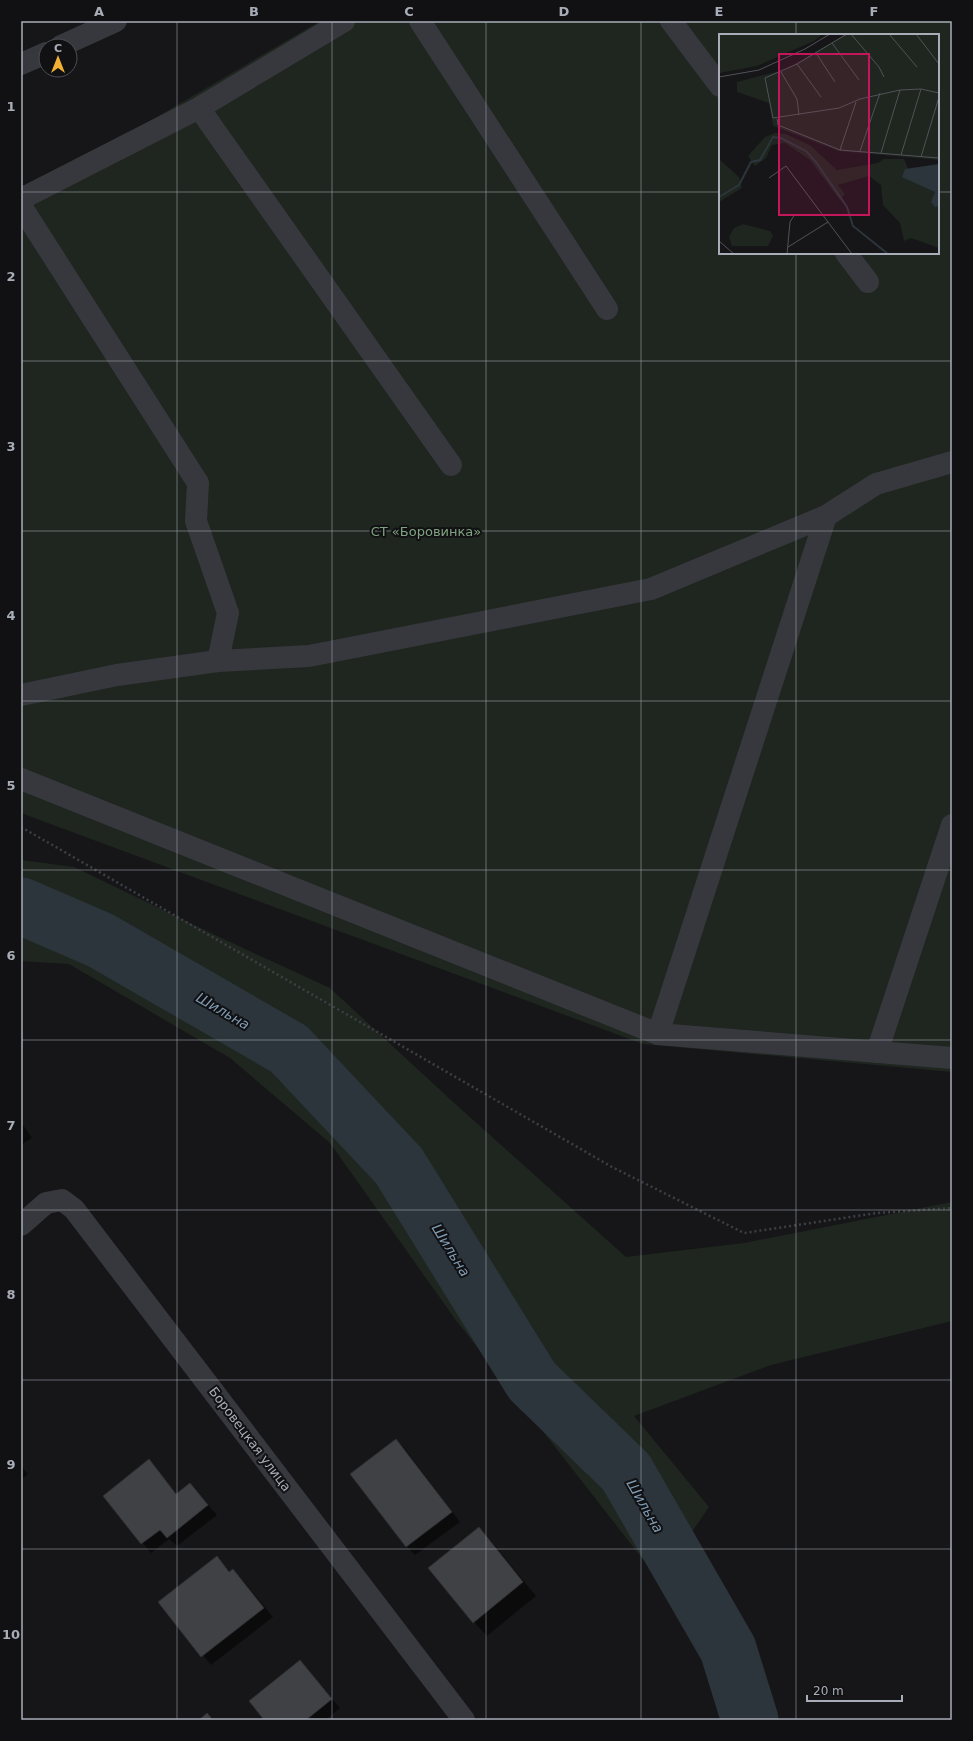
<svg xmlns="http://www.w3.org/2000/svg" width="973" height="1741" viewBox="0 0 973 1741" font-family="'DejaVu Sans',sans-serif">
  <rect width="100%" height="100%" fill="#161618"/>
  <g fill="#1e261f" fill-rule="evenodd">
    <path d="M320,21H952V1072L643,1044L21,813V186L53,178ZM720,35H938V253H720Z"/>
    <polygon points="21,860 74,867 215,935 330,988 452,1101 626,1257 744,1243 952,1202 952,1321 771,1365 634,1416 709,1507 659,1580 455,1319 330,1143 230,1058 69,964 21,961"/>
  </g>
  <g fill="#0007">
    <polygon points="21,1122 32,1138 21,1145"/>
    <polygon points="396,1440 405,1449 460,1522 415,1555 406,1546"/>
    <polygon points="149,1461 177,1494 190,1484 217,1515 177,1546 169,1539 151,1553 104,1496"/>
    <polygon points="21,1466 28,1474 21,1480"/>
    <polygon points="478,1528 492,1542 536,1596 487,1636 474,1622 429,1568"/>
    <polygon points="217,1558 230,1572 233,1570 242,1579 273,1617 211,1665 160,1602"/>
    <polygon points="300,1661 340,1708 326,1720 266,1720"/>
  </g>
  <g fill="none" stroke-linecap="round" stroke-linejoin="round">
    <polyline stroke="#2c353c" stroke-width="57" points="21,906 100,940 289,1049 399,1166 532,1381 626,1472 728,1649 750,1720"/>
  </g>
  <g fill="#404145" stroke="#303034">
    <polygon points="396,1439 452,1512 406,1547 350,1474"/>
    <polygon points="149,1459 176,1494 190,1483 208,1505 167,1538 160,1530 141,1544 103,1496"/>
    <polygon points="479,1527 523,1582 473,1623 428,1568"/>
    <polygon points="217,1556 229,1572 233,1569 264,1608 201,1657 158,1602"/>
    <polygon points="300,1660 332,1699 306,1720 264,1720 249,1701"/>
    <polygon points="207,1713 213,1720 199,1720"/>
  </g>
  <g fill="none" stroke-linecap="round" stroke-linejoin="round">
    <polyline stroke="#3d3f44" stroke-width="2.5" stroke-dasharray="2 3" stroke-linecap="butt" points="21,827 612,1167 744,1233 877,1213 952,1208"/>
    <g stroke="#37383d" stroke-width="22">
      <polyline points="420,21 607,309"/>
      <polyline points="671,21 720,86"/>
      <polyline points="61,46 116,21"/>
      <polyline points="21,64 46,53"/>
      <polyline points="199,108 451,465"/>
      <polyline points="21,199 199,108 344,21"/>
      <polyline points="21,206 198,483 196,521 228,613 218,661"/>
      <polyline points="846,253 868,282"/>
      <polyline points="21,695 117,675 218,661 309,656 651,589 826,516 876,484 952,462"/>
      <polyline points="21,779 658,1034 952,1058"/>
      <polyline points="658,1034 826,516"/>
      <polyline points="877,1052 952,825"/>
      <polyline points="21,1225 46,1203 62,1200 74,1209 464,1720"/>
    </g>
  </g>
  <path fill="none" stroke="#a8adb8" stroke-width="1" stroke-opacity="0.55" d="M177,21V1720M332,21V1720M486,21V1720M641,21V1720M796,21V35M21,192H720M938,192H952M796,253V1720M21,361H952M21,531H952M21,701H952M21,870H952M21,1040H952M21,1210H952M21,1380H952M21,1549H952"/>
  <g text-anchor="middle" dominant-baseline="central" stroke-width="4" stroke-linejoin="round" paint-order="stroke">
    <g font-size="13" fill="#7fa381" stroke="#111113">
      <text x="426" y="531">СТ «Боровинка»</text>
    </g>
    <g font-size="13" fill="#a8adb8" stroke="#111113">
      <text transform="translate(250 1439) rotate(53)">Боровецкая улица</text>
    </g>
    <g font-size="14" font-style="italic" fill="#7f9bb3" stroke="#111113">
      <text transform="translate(223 1011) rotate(30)">Шильна</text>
      <text transform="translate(451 1250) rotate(58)">Шильна</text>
      <text transform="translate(645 1506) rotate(60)">Шильна</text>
    </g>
  </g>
  <g transform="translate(719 34)">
    <rect width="220" height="220" fill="#161618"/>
    <path d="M0,0H104L95,7L38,32L0,39ZM127,0H220V126L120,117L54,92L50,69L18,58V48L65,36ZM56,99L67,100L91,111L118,136L159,129L165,125H185L192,142L220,161V214L192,204L185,207L181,189L164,171L162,151L150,142L119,151L126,160L121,166L91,126L66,109L53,111L47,124L36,132L29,122L46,103ZM1,126L20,143L23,154L0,168ZM24,190L51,197L54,202L49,212H13L10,203L15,194Z" fill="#1e261f"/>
    <path d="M220,130V172L216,173L212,168L216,158L183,143L186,135Z" fill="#2c353c"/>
    <path fill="none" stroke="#2c353c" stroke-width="2" d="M0,163L20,151L32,128L41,126L54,103L62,104L87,117L97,128L128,173L134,192L169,220"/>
    <path fill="none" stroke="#505258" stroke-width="1" d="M128,0L78,30L46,44L54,84L120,74L141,65L181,56L202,55L220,59M132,0L160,33L165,43M170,0L198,33M197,0L220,30M113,9L140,46M97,19L116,48M78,30L102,63M62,38L78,65L80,81M0,43L40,36L86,15L111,0M58,85L59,91L121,116L220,124M121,116L137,68M141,117L161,59M162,119L181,56M182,121L202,55M202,123L220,63M50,144L67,132L133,220M0,207L15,220M69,213L109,188M68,220L71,188L76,180"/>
    <path fill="#c2185b" fill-opacity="0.15" stroke="#c2185b" stroke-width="2" d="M60,20H150V181H60Z"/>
    <rect width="220" height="220" fill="none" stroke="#a8adb8" stroke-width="2"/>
  </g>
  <rect width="973" height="1741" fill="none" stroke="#111113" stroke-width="44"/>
  <g transform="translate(58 58)"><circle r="19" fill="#111113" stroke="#4d4f55"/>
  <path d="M0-3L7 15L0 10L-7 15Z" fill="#f2b134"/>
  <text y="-6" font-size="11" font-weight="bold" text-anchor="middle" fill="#a8adb8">С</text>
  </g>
  <path d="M807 1695v6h95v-6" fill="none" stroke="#a8adb8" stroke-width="2"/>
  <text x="813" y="1695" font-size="12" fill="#a8adb8" stroke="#111113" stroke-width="3" paint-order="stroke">20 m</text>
  <rect x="22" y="22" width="929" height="1697" fill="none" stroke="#a8adb8" stroke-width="1.5"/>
  <g font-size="13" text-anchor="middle" font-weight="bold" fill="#a8adb8">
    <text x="99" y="16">A</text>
    <text x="254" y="16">B</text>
    <text x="409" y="16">C</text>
    <text x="564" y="16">D</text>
    <text x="719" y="16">E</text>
    <text x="874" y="16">F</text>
    <text x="11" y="111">1</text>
    <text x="11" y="281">2</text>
    <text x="11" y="451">3</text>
    <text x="11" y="620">4</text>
    <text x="11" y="790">5</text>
    <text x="11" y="960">6</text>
    <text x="11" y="1130">7</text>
    <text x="11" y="1299">8</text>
    <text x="11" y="1469">9</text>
    <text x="11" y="1639">10</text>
  </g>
</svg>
